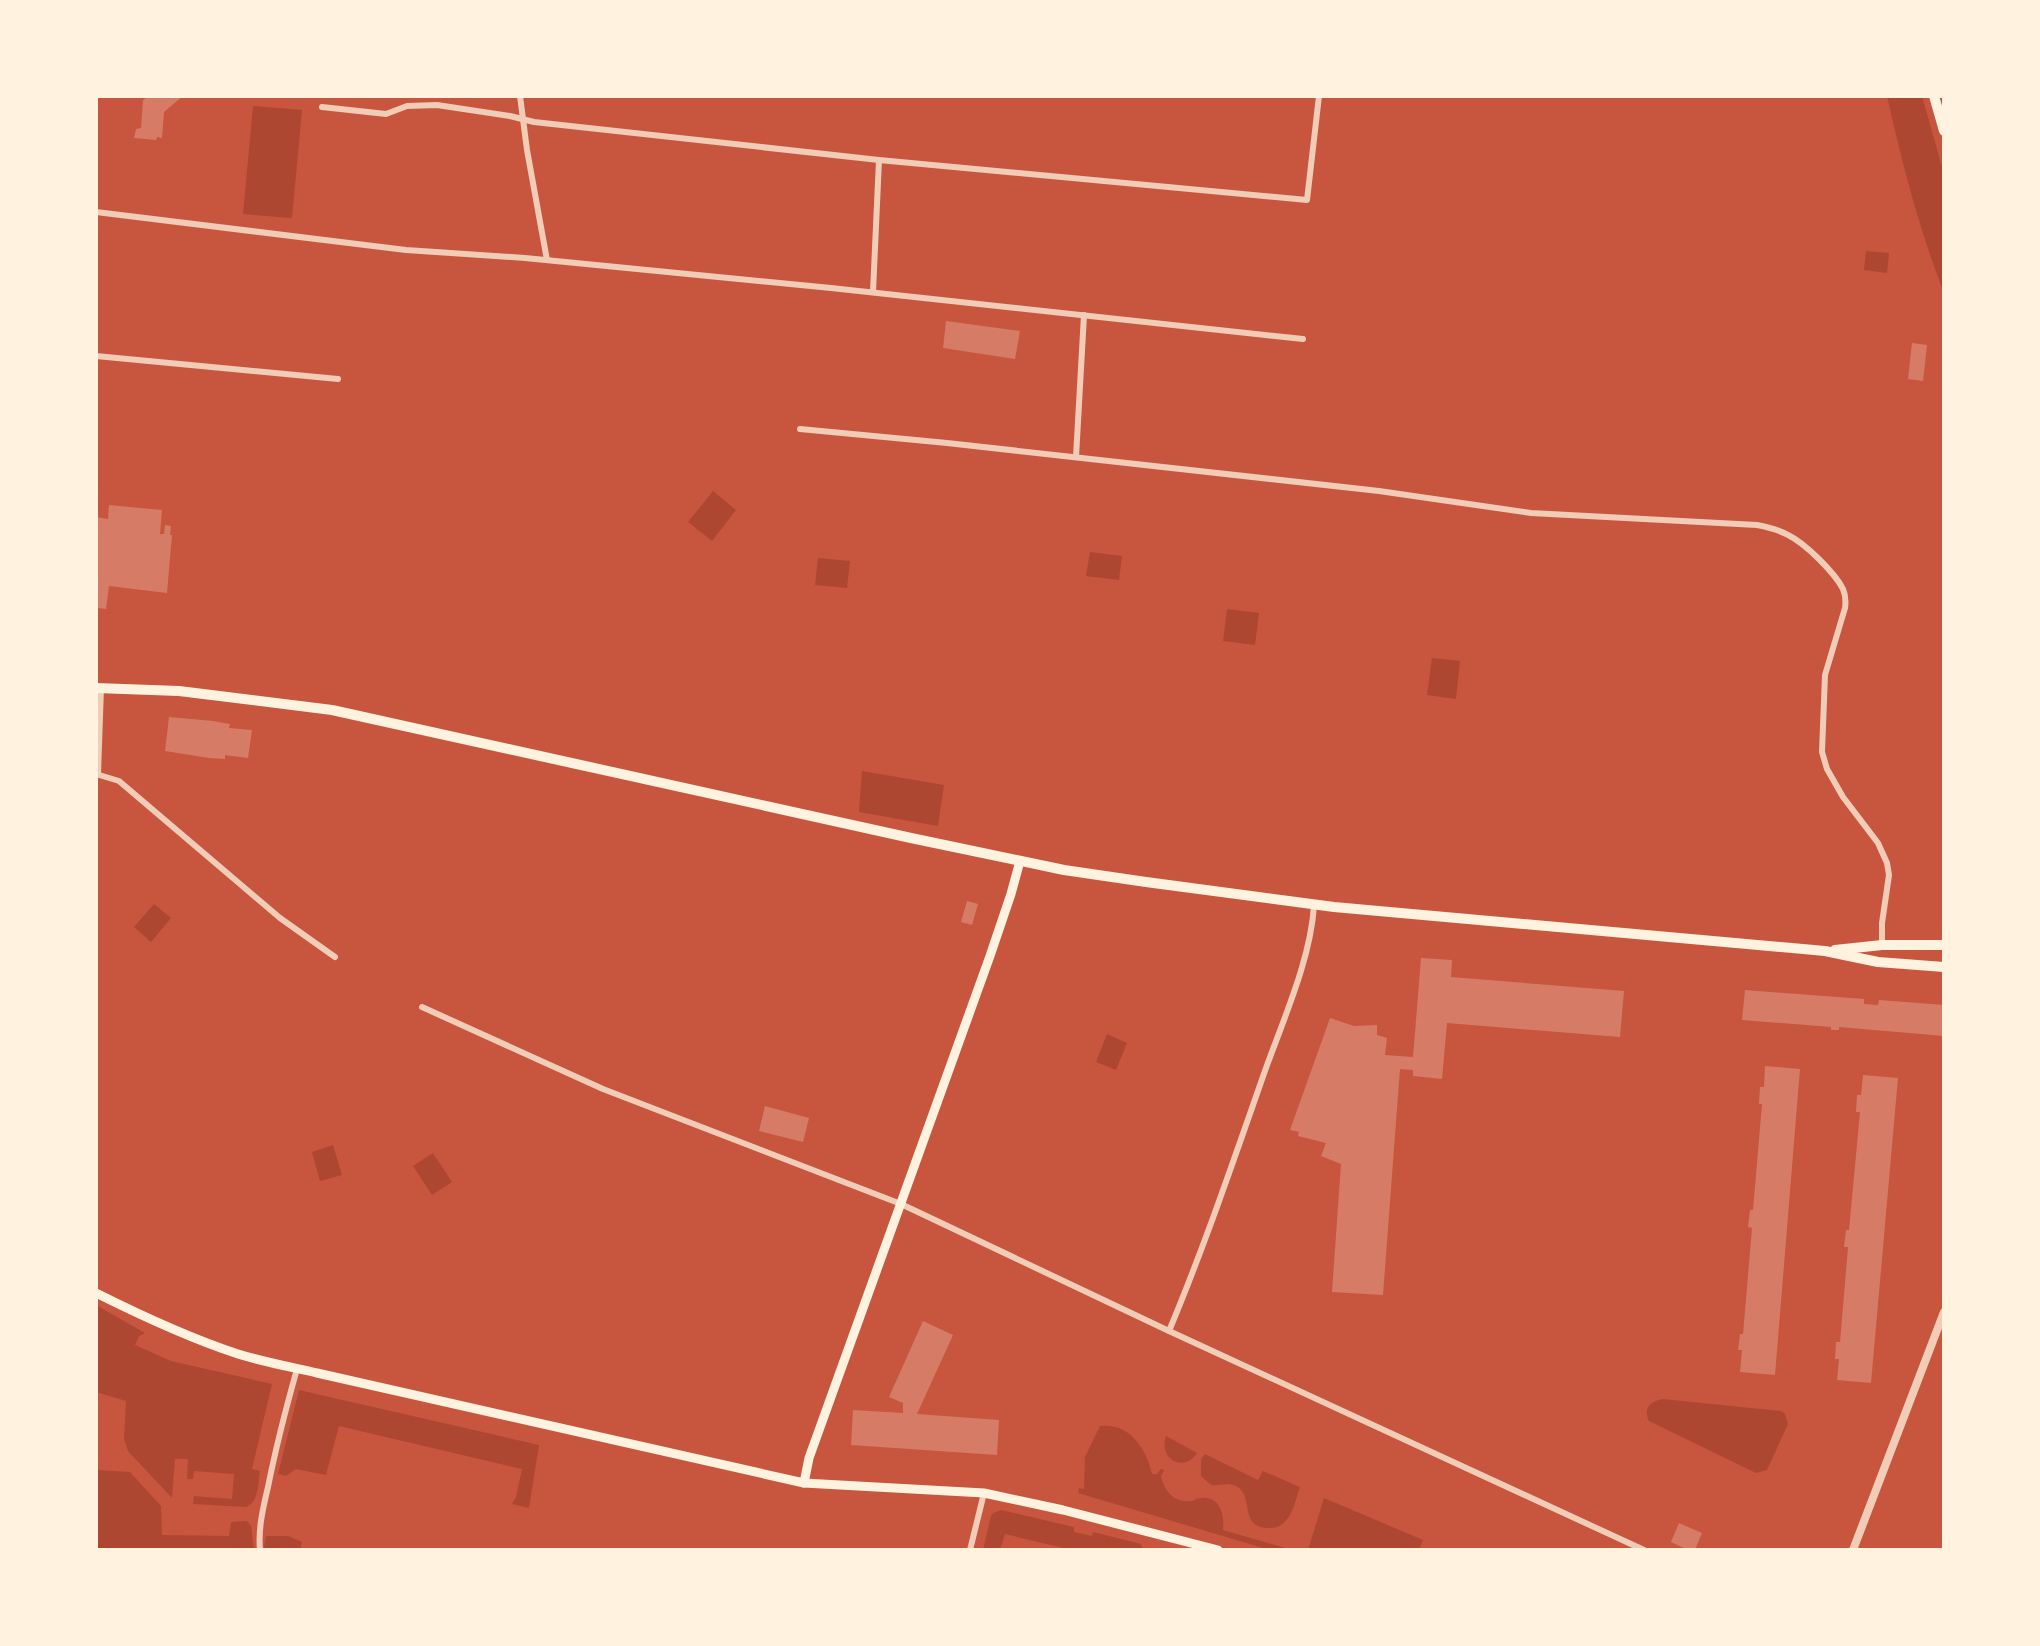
<svg xmlns="http://www.w3.org/2000/svg" width="2040" height="1646" viewBox="0 0 2040 1646" font-family="'PT Serif',serif">
  <rect width="100%" height="100%" fill="#c8553d"/>
  <g fill="#ae4732">
    <path d="M1887,96H1922L1944,174V293C1919,229 1902,163 1887,96Z"/>
    <polygon points="253,106 302,110 292,218 243,214"/>
    <polygon points="1866,251 1889,253 1887,273 1864,270"/>
    <polygon points="713,491 736,510 712,541 688,522"/>
    <polygon points="1090,552 1122,556 1119,580 1086,576"/>
    <polygon points="818,558 850,561 847,588 815,585"/>
    <polygon points="1227,609 1259,613 1255,645 1223,641"/>
    <polygon points="1432,658 1460,661 1456,699 1427,695"/>
    <polygon points="862,771 944,785 938,826 859,812"/>
    <polygon points="154,904 171,918 151,942 134,927"/>
    <polygon points="1107,1034 1127,1043 1116,1070 1096,1062"/>
    <polygon points="333,1145 342,1175 320,1181 312,1152"/>
    <polygon points="433,1153 452,1182 432,1195 413,1166"/>
    <path d="M96,1305L145,1333L139,1336L135,1345L171,1361L272,1384L252,1469L260,1471C258,1483 259,1502 246,1507L193,1504L194,1496L232,1499L234,1474L194,1471L193,1479H187L188,1459H175L172,1498L128,1451L124,1439L126,1401L96,1392Z"/>
    <polygon points="299,1390 539,1445 529,1508 512,1504 516,1497 522,1469 339,1426 326,1475 296,1469 286,1476 278,1474"/>
    <path d="M1663,1399L1781,1411L1785,1414L1788,1424L1767,1470L1756,1473L1649,1421C1643,1408 1650,1401 1663,1399Z"/>
    <path d="M1100,1426C1130,1423 1146,1448 1152,1474H1157L1161,1469L1164,1470L1161,1476C1164,1490 1173,1502 1188,1501C1200,1501 1189,1499 1201,1498C1220,1495 1225,1516 1223,1530L1292,1550H1270L1078,1493L1079,1488L1084,1489L1085,1457Z"/>
    <path d="M1166,1436L1197,1453C1183,1474 1158,1458 1166,1436Z"/>
    <path d="M1205,1454L1258,1480L1263,1471L1300,1487C1294,1505 1290,1530 1267,1528C1238,1526 1255,1496 1236,1486C1229,1482 1219,1486 1211,1485L1201,1476V1459Z"/>
    <polygon points="96,1470 130,1472 161,1506 162,1535 229,1536 231,1522 247,1521 251,1526 254,1550 96,1550"/>
    <polygon points="1324,1498 1423,1540 1419,1550 1308,1550"/>
    <polygon points="1001,1510 1074,1527 1074,1532 1092,1536 1093,1532 1141,1544 1143,1550 1072,1550 1005,1534 1000,1550 983,1550 991,1516 993,1513"/>
    <polygon points="266,1536 288,1536 302,1542 300,1550 266,1550 264,1546"/>
  </g>
  <g fill="#d67c66">
    <polygon points="145,96 183,96 164,112 162,138 157,137 156,140 134,138 136,129 141,128 143,100 146,98"/>
    <polygon points="946,321 1020,331 1015,359 943,348"/>
    <polygon points="1912,343 1927,345 1923,381 1908,379"/>
    <polygon points="109,505 162,510 160,534 164,534 165,525 171,526 170,535 172,535 167,593 109,586 106,609 96,608 96,517 108,519"/>
    <polygon points="169,717 213,721 230,724 229,728 252,730 248,758 225,755 225,759 209,758 165,751"/>
    <polygon points="967,901 978,904 972,925 961,922"/>
    <polygon points="1421,958 1452,960 1451,977 1624,991 1620,1037 1447,1023 1442,1079 1413,1076 1413,1070 1400,1069 1383,1295 1332,1292 1341,1164 1321,1156 1326,1143 1298,1136 1299,1132 1290,1130 1330,1018 1354,1026 1377,1025 1377,1035 1387,1038 1385,1055 1413,1057"/>
    <polygon points="1745,990 1864,999 1864,1004 1878,1005 1879,1000 1944,1005 1944,1036 1839,1027 1839,1030 1831,1030 1831,1027 1742,1020"/>
    <polygon points="1765,1066 1800,1069 1775,1375 1740,1372 1742,1350 1738,1350 1740,1334 1743,1334 1752,1228 1748,1227 1750,1210 1753,1210 1762,1104 1759,1104 1760,1087 1764,1087"/>
    <polygon points="1863,1075 1898,1078 1871,1383 1837,1380 1839,1359 1835,1359 1836,1342 1840,1342 1848,1247 1844,1247 1846,1230 1849,1230 1860,1112 1856,1112 1857,1095 1861,1095"/>
    <polygon points="765,1106 809,1118 803,1142 759,1131"/>
    <polygon points="923,1321 953,1335 917,1414 999,1420 997,1455 851,1445 853,1410 903,1413 903,1403 889,1397"/>
    <polygon points="1679,1523 1702,1533 1695,1550 1688,1550 1671,1542"/>
  </g>
  <g fill="none" stroke-linecap="round" stroke-linejoin="round">
    <g stroke="#f1ccb7" stroke-width="6">
      <polyline points="520,96 527,150 547,260"/>
      <polyline points="322,107 386,114 407,106 437,105 510,116 534,122 879,160 1307,200 1319,96"/>
      <polyline points="96,212 406,250 525,258 831,288 1303,339"/>
      <polyline points="873,292 879,160"/>
      <polyline points="96,356 338,379"/>
      <path d="M800,429L947,443L1379,491L1531,513L1757,525C1768,527 1779,530 1788,535C1805,543 1835,573 1843,589C1846,596 1846,601 1845,608L1825,675L1822,752L1827,769L1843,797L1878,843L1887,863L1889,875L1882,923V945"/>
      <polyline points="1076,457 1084,315"/>
      <polyline points="96,774 119,781 280,918 335,957"/>
      <polyline points="98,774 101,688"/>
      <polyline points="422,1007 603,1089 901,1204 1169,1331 1644,1550"/>
      <path d="M1169,1331C1205,1245 1235,1156 1266,1068C1284,1018 1311,958 1314,905"/>
      <path d="M260,1550C258,1529 263,1508 268,1487C276,1447 286,1408 297,1369"/>
      <polyline points="970,1550 984,1493"/>
    </g>
    <polyline stroke="#f1ccb7" stroke-width="8" points="1853,1550 1944,1312"/>
    <g stroke="#fff3e0" stroke-width="9">
      <path d="M96,1293C142,1316 189,1338 238,1354C264,1362 291,1367 317,1373L804,1483L984,1493L1063,1510L1218,1550"/>
      <polyline points="804,1483 809,1458 990,956 1011,894 1020,861"/>
    </g>
    <g stroke="#fff3e0" stroke-width="10">
      <polyline points="1934,96 1944,131"/>
      <polyline points="96,688 179,691 332,710 911,838 1064,870 1146,882 1334,907 1825,951 1878,962 1944,967"/>
      <polyline points="1835,950 1882,945 1944,945"/>
    </g>
  </g>
  <rect width="2040" height="1646" fill="none" stroke="#fff3e0" stroke-width="196"/>
</svg>
